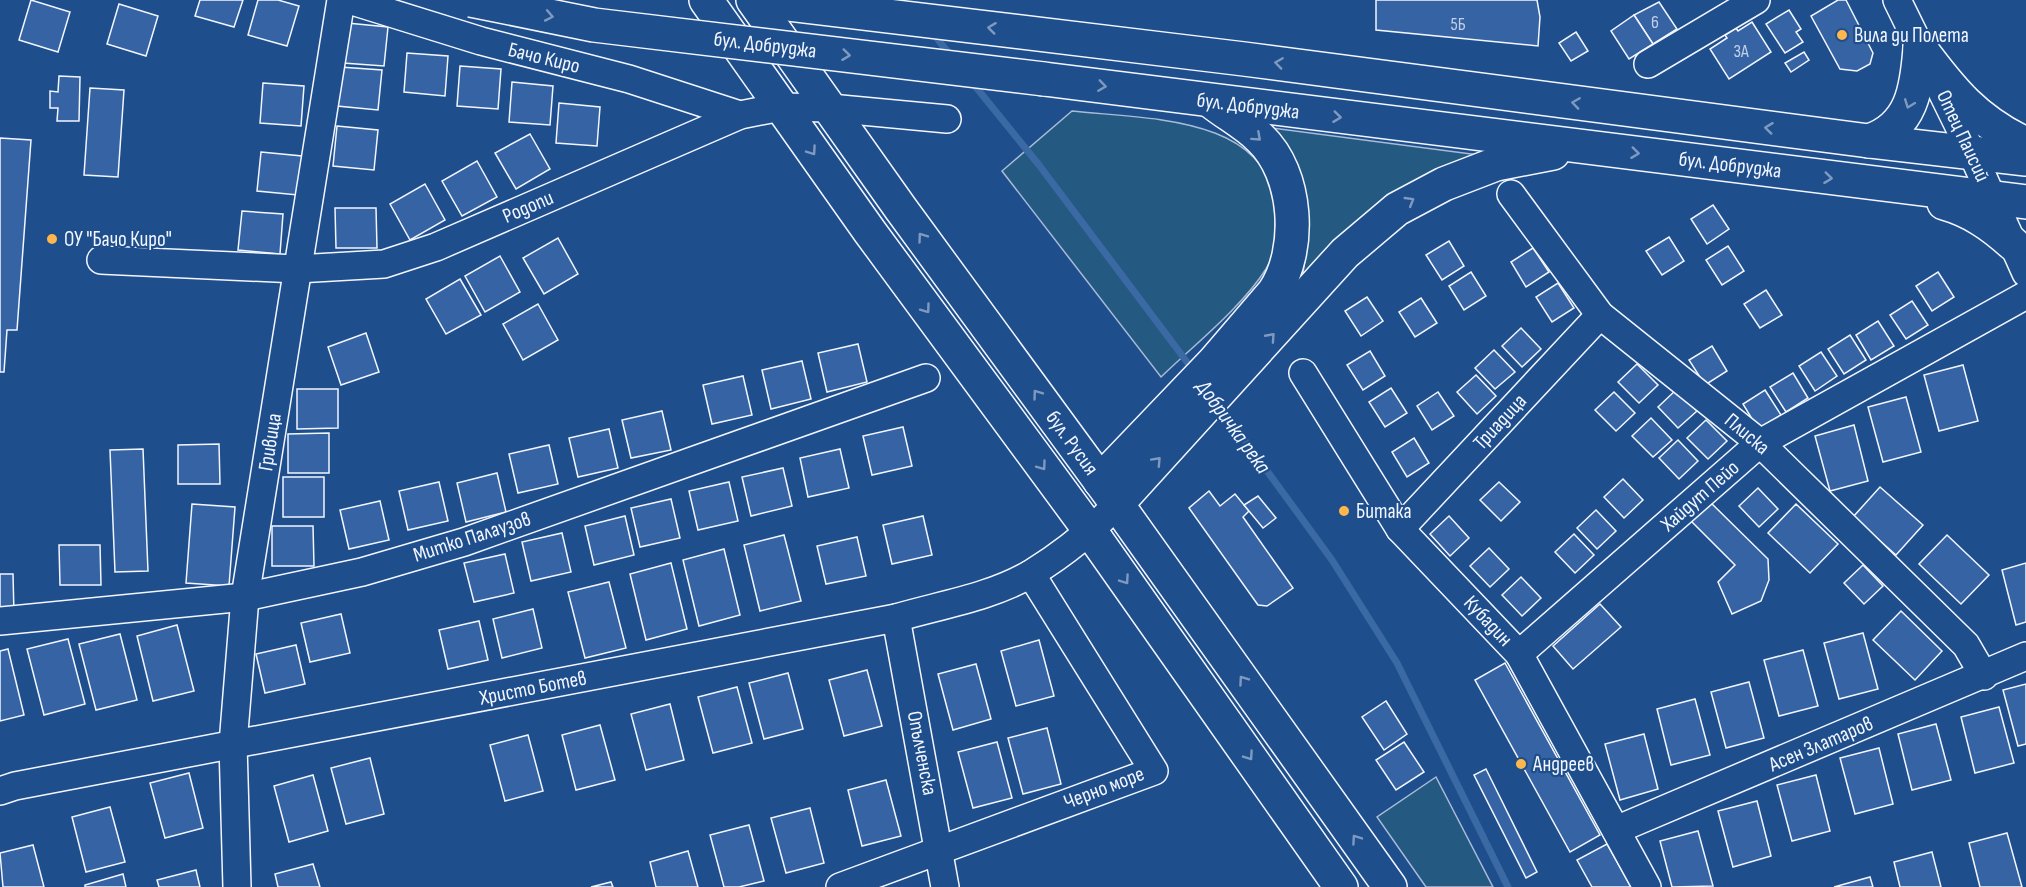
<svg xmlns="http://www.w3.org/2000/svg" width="2026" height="887" viewBox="0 0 2026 887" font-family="'Sofia Sans Condensed',sans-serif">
  <rect width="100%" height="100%" fill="#1f4e8c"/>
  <g fill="#245a82" stroke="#a8bbd7" stroke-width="1.5">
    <path d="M1072,111C1141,119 1273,114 1275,211C1275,229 1276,254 1266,269C1242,307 1194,345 1161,377L1002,171Z"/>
    <path d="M1272,128L1479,155L1423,176L1369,214L1302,278C1314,214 1311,181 1272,128Z"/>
    <polygon points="1436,777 1493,887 1426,887 1377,817"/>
  </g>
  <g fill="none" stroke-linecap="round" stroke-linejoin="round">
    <g stroke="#3b69a3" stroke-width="7">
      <polyline points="932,32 951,56"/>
      <polyline points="971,81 1039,165 1193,370"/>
      <polyline points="1219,405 1332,560 1397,663 1508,887"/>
    </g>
  </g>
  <g fill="#3563a3" stroke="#f2f6ff" stroke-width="1.5">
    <polygon points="31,0 70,12 58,52 19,40"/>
    <polygon points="200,0 243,0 234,27 195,16"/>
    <polygon points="258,0 278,0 299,6 287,46 248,35"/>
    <polygon points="1376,0 1537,0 1540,17 1538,46 1376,30"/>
    <polygon points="1838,0 1846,0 1873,53 1870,64 1857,71 1840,69 1811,16"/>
    <polygon points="1659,2 1677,29 1653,44 1634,15"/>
    <polygon points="119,4 158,16 146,56 107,44"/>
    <polygon points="1789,10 1801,29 1796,32 1803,42 1785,53 1766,24"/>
    <polygon points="1634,15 1653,44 1629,59 1611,31"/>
    <polygon points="1752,22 1771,52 1729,79 1710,49 1727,38 1725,35 1736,28 1738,31"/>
    <polygon points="347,23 388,27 384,66 343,63"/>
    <polygon points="1576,32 1588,51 1571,61 1559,43"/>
    <polygon points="1804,52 1809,60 1791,72 1785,63"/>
    <polygon points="407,53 448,56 445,96 404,92"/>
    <polygon points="460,66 501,69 498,109 457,106"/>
    <polygon points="340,67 382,70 378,110 337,106"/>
    <polygon points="59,76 80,77 79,121 57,121 58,108 50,108 50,91 58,92"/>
    <polygon points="512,82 553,86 550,125 509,122"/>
    <polygon points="263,83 304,86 301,126 260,123"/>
    <polygon points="90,88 124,90 118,177 84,175"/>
    <polygon points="559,103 600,107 597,146 556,143"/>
    <polygon points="337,126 378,130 374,170 333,166"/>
    <polygon points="530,134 550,169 516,189 495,153"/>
    <polygon points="0,138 31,140 17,330 7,330 4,372 0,372"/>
    <polygon points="261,152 302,156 298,195 257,191"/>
    <polygon points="477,161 497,197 462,216 442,181"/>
    <polygon points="425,184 445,220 410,240 390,204"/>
    <polygon points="1713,205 1729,229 1707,244 1691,219"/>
    <polygon points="335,208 376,208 377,248 336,248"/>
    <polygon points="242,211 283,214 280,254 238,250"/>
    <polygon points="1669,237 1684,261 1662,275 1646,251"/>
    <polygon points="558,238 578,274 544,294 523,258"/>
    <polygon points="1449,241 1464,266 1442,280 1426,255"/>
    <polygon points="1728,246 1744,271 1722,285 1706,260"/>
    <polygon points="1533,248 1549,272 1526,287 1511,262"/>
    <polygon points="500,256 520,292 485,312 465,276"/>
    <polygon points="1471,272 1486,296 1464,310 1449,286"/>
    <polygon points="1938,272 1954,297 1932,311 1916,286"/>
    <polygon points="460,279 481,315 446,334 426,299"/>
    <polygon points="1558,283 1574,308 1552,322 1536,297"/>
    <polygon points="1766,290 1782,315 1760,328 1744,304"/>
    <polygon points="1367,297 1383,321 1361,336 1345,311"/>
    <polygon points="1421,298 1437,323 1415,337 1399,312"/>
    <polygon points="1912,301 1928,325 1906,339 1890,315"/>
    <polygon points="538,304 558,340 523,360 503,324"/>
    <polygon points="1878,321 1894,346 1871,360 1856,335"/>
    <polygon points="1521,328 1541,349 1522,367 1502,346"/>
    <polygon points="366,333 379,372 341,385 328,347"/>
    <polygon points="1850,335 1866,360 1844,374 1828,349"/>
    <polygon points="858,344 867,382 827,392 818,353"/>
    <polygon points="1712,346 1727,371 1705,385 1689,360"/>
    <polygon points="1494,350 1515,372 1495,389 1475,368"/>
    <polygon points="1370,351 1385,376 1363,390 1347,365"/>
    <polygon points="1821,352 1837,376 1815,391 1799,366"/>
    <polygon points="802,361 811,399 771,409 762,370"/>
    <polygon points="1637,364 1658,385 1639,403 1618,382"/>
    <polygon points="1963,365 1978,421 1939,431 1924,375"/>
    <polygon points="1793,373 1808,398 1786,412 1770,387"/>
    <polygon points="1476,375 1496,396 1477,414 1457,392"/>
    <polygon points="743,376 752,415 712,424 703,385"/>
    <polygon points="1391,388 1407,413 1385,427 1369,402"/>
    <polygon points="297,389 338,389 338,428 297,429"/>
    <polygon points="1677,389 1697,411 1678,428 1658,407"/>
    <polygon points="1765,390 1781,415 1758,429 1743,404"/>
    <polygon points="1438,392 1454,416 1432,430 1417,406"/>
    <polygon points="1614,392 1635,413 1616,431 1595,410"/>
    <polygon points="1906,397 1921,452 1883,462 1868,407"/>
    <polygon points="662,411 671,450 631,458 622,420"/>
    <polygon points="1651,418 1672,440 1653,457 1632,436"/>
    <polygon points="1706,420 1727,441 1708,459 1687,438"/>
    <polygon points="1854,425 1868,481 1830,491 1815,436"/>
    <polygon points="903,427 912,466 872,475 863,436"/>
    <polygon points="609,429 618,468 578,477 569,438"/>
    <polygon points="329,433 329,473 288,473 288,434"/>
    <polygon points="1414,438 1429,463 1407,477 1392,452"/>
    <polygon points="1678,440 1698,461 1679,479 1659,458"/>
    <polygon points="219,444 220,484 178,484 178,445"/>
    <polygon points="549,445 558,484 518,493 509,454"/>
    <polygon points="143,449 148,571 115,572 110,450"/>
    <polygon points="840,449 849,488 808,497 800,458"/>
    <polygon points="783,468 792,506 751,516 742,477"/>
    <polygon points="497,473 506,512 466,522 457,483"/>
    <rect x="283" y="477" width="41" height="40"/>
    <polygon points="1623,479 1643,500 1624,518 1604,497"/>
    <polygon points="439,482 448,521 408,530 399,491"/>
    <polygon points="729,482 738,521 698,530 689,491"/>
    <polygon points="1499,482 1520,502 1501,521 1480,500"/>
    <polygon points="1880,487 1923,525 1896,555 1853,517"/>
    <polygon points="1758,488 1778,509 1759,527 1739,506"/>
    <polygon points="1209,491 1220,506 1235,494 1249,511 1243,517 1293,588 1267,606 1258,605 1189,508"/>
    <polygon points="1258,496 1276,518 1263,528 1244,505"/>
    <polygon points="671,499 680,538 640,547 631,508"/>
    <polygon points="380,501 389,540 349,549 340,510"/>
    <polygon points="1709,501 1768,559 1769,580 1761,601 1732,614 1718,582 1735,565 1690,520"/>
    <polygon points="192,504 235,507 229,586 186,583"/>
    <polygon points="1796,504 1838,544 1810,573 1768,533"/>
    <polygon points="1596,510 1616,531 1597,549 1577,528"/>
    <polygon points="625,516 634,555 594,565 585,526"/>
    <polygon points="923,516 932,555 892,564 883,525"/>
    <polygon points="1449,516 1469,538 1450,556 1430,534"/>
    <polygon points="272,526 313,526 314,566 272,566"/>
    <polygon points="562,533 571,572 531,581 522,542"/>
    <polygon points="1574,534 1594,555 1575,573 1555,552"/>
    <polygon points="784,535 801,601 760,611 744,545"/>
    <polygon points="1947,535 1989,575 1961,604 1919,564"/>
    <polygon points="857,537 866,576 826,584 817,546"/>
    <polygon points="59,545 100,545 101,585 60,585"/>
    <polygon points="1489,548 1509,569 1490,587 1470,566"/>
    <polygon points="724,549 740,615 699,626 683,560"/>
    <polygon points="505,554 514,593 474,602 464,563"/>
    <polygon points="671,563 687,629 646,640 630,574"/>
    <polygon points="2026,563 2026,622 2016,625 2002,570"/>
    <polygon points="1863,565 1883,586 1864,604 1844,583"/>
    <polygon points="0,574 13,574 14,614 0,614"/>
    <polygon points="1521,577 1541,598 1522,616 1502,595"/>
    <polygon points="609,582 626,648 585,658 568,592"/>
    <polygon points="1600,604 1621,627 1573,669 1553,646"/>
    <polygon points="533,609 542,648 502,658 493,619"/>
    <polygon points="1901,611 1942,651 1915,680 1873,640"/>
    <polygon points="341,614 350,653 310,662 301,623"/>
    <polygon points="479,621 488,660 448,669 439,630"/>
    <polygon points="177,625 194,691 153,701 137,636"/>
    <polygon points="1863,633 1878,689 1839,699 1824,643"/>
    <polygon points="120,634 137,700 96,710 79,644"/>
    <polygon points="68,639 85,704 44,715 27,649"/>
    <polygon points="1039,640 1054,696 1016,706 1001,651"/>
    <polygon points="296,645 305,684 265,693 256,654"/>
    <polygon points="8,649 24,715 0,721 0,651"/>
    <polygon points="1803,650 1818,706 1779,716 1764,660"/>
    <polygon points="1505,663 1600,835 1570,852 1475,680"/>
    <polygon points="976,664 991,719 953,730 938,674"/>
    <polygon points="867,670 882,726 844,736 829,680"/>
    <polygon points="788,673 803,729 764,739 749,683"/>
    <polygon points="1749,682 1764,738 1726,748 1711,692"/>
    <polygon points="2026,684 2026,744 2018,746 2003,690"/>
    <polygon points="737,687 752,743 713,753 698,697"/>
    <polygon points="1695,699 1710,755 1671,765 1657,709"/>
    <polygon points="1386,701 1407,734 1384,750 1362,717"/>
    <polygon points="670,704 684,760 646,770 631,714"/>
    <polygon points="1999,707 2014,763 1975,773 1961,717"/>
    <polygon points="1936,724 1951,780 1912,790 1898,734"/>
    <polygon points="600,725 615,780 576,790 562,735"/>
    <polygon points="1047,728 1061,784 1023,794 1008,738"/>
    <polygon points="1644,734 1658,789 1620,800 1605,744"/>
    <polygon points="528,735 543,791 505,801 490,745"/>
    <polygon points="997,742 1012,798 973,808 958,752"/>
    <polygon points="1404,742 1424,772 1396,790 1376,760"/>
    <polygon points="1879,748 1893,804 1855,814 1840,758"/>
    <polygon points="370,758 384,814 346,824 331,768"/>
    <polygon points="1486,769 1537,872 1526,878 1474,775"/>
    <polygon points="189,773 203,828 165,838 150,783"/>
    <polygon points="313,775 328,831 289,842 274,786"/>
    <polygon points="1816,775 1830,831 1792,841 1777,785"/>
    <polygon points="886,780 901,836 862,846 848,790"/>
    <polygon points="1757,801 1771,856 1733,867 1718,811"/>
    <polygon points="110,807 125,862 86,872 72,817"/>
    <polygon points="810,808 824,863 786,873 771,818"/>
    <polygon points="749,825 764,881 739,887 724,887 710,835"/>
    <polygon points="1698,831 1713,886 1672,887 1660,841"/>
    <polygon points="2007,833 2022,887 1980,887 1969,843"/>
    <polygon points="1607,844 1631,887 1592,887 1577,860"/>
    <polygon points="33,845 44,887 3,887 0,853"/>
    <polygon points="688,851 698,887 656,887 650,862"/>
    <polygon points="1932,852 1941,887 1900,887 1894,862"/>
    <polygon points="313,864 320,887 278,887 275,874"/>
    <polygon points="196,870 200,887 159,887 157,880"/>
    <polygon points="123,874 126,887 85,887 85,885"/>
    <polygon points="1870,877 1873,887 1834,887"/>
    <polygon points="611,882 613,887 591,887"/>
  </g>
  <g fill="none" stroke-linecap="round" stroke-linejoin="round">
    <defs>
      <g id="minor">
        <polyline points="349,0 481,41 629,79 740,115"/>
        <polyline points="1897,0 1972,153 2026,273"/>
        <polyline points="1648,64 1756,0"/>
        <polyline points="1511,194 1600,315 1760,443 1966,645 1984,676"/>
        <polyline points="101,260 297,269 384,264 436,247 740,115 781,107 830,108 947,119"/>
        <polyline points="1303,373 1400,529 1519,654 1647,887"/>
        <polyline points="1400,529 1600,315"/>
        <polyline points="896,618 945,887"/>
        <polyline points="0,621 245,597 362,572 464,542 926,378"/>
        <polyline points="1519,654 1760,443 2026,295"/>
        <path d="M0,791L15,786L896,618C940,605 992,597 1032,573C1063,554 1092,531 1117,504"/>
        <polyline points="1616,830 2026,656"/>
        <polyline points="237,887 233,744 245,597 341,0"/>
        <polyline points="840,887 1154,771 1031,574"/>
      </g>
      <g id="major">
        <polyline points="706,0 870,232 1091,532 1341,887"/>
        <polyline points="753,0 901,209 1117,504 1390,887"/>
        <polyline points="755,0 1244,59 1869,141 2026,159"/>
        <path d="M1920,48C1952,91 1976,121 2026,144"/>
        <polyline points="1044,79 2026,202"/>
        <path d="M1869,141C1912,127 1917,88 1920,48"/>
        <path d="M1944,203C1972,211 1992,225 2013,244"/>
        <path d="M1100,481L1214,362L1274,292C1302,250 1298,174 1260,138C1246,124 1227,114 1212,102"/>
        <polyline points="1117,504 1345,253 1397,209 1444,184 1496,164 1553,153"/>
      </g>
    </defs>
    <use href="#minor" stroke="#f2f6ff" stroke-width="30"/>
    <use href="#major" stroke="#f2f6ff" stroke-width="36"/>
    <use href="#minor" stroke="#1f4e8c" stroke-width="27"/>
    <use href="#major" stroke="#1f4e8c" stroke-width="33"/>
    <defs>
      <polyline id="major-bridge" points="471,0 594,25 1044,79"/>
    </defs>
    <use href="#major-bridge" stroke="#f2f6ff" stroke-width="36" stroke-linecap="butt"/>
    <use href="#major-bridge" stroke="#1f4e8c" stroke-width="33"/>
  </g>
  <defs><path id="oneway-chevron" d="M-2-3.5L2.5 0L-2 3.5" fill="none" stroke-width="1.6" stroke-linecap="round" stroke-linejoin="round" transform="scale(1.5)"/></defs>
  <g stroke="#7e9ac0">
    <use href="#oneway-chevron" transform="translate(549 16) rotate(11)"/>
    <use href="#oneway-chevron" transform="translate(992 28) rotate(-173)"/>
    <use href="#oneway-chevron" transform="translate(846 55) rotate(7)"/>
    <use href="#oneway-chevron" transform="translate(1279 63) rotate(-172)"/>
    <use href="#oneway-chevron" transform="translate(1102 86) rotate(8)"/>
    <use href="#oneway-chevron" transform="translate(1576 103) rotate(-172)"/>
    <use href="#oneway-chevron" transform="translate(1909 104) rotate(111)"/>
    <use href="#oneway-chevron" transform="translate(1337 117) rotate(7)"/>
    <use href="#oneway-chevron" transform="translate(1769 128) rotate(-173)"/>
    <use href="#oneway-chevron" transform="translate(1257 137) rotate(42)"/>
    <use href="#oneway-chevron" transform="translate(812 151) rotate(55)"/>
    <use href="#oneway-chevron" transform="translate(1635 153) rotate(7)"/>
    <use href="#oneway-chevron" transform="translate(1828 178) rotate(7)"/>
    <use href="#oneway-chevron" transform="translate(1410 201) rotate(-31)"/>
    <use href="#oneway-chevron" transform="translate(922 237) rotate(-126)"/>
    <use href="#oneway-chevron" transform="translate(926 309) rotate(54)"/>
    <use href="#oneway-chevron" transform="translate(1271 337) rotate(-48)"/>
    <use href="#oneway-chevron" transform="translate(1037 394) rotate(-126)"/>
    <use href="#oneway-chevron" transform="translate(1157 461) rotate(-47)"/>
    <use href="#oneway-chevron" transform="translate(1042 466) rotate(54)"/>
    <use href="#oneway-chevron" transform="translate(1125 580) rotate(55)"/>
    <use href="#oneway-chevron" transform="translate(1243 680) rotate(-125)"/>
    <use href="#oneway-chevron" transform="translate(1249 756) rotate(55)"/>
    <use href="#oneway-chevron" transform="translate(1356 839) rotate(-125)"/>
  </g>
  <g fill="#ffb74d" stroke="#1f4e8c" stroke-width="2">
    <circle cx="1842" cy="35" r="6"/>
    <circle cx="52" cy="239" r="6"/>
    <circle cx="1344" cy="511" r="6"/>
    <circle cx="1521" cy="764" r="6"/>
  </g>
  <g text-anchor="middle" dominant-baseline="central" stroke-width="4.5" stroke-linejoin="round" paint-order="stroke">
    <g font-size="18" fill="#c3d1e8">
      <text x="1655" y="22">6</text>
      <text x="1458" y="24">5Б</text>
      <text x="1741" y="51">3А</text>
    </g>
    <g font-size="21" fill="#f2f6ff" stroke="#1f4e8c" text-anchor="start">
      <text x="1854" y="35">Вила ди Полета</text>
      <text x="64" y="239">ОУ "Бачо Киро"</text>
      <text x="1356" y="511">Битака</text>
      <text x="1533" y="764">Андреев</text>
    </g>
    <g font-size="21" fill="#f2f6ff" stroke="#1f4e8c">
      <text transform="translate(765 45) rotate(7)">бул. Добруджа</text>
      <text transform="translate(544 58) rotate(14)">Бачо Киро</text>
      <text transform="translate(1248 106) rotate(7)">бул. Добруджа</text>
      <text transform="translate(1963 136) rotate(65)">Отец Паисий</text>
      <text transform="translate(1730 165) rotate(7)">бул. Добруджа</text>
      <text transform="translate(528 207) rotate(-23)">Родопи</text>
      <text transform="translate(1500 422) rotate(-47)">Триадица</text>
      <text transform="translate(1747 434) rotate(40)">Плиска</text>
      <text transform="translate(270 442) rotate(-81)">Гривица</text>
      <text transform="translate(1072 443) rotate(54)">бул. Русия</text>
      <text transform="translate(1700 496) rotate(-41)">Хайдут Пейо</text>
      <text transform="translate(472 537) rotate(-18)">Митко Палаузов</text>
      <text transform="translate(1488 621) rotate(47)">Кубадин</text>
      <text transform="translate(533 688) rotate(-11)">Христо Ботев</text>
      <text transform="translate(1821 744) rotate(-23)">Асен Златаров</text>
      <text transform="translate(922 753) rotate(79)">Опълченска</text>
      <text transform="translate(1104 788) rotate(-21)">Черно море</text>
    </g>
    <g font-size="22" font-style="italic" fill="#f2f6ff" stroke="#1f4e8c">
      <text transform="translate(1233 427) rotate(54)">Добричка река</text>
    </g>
  </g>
</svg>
